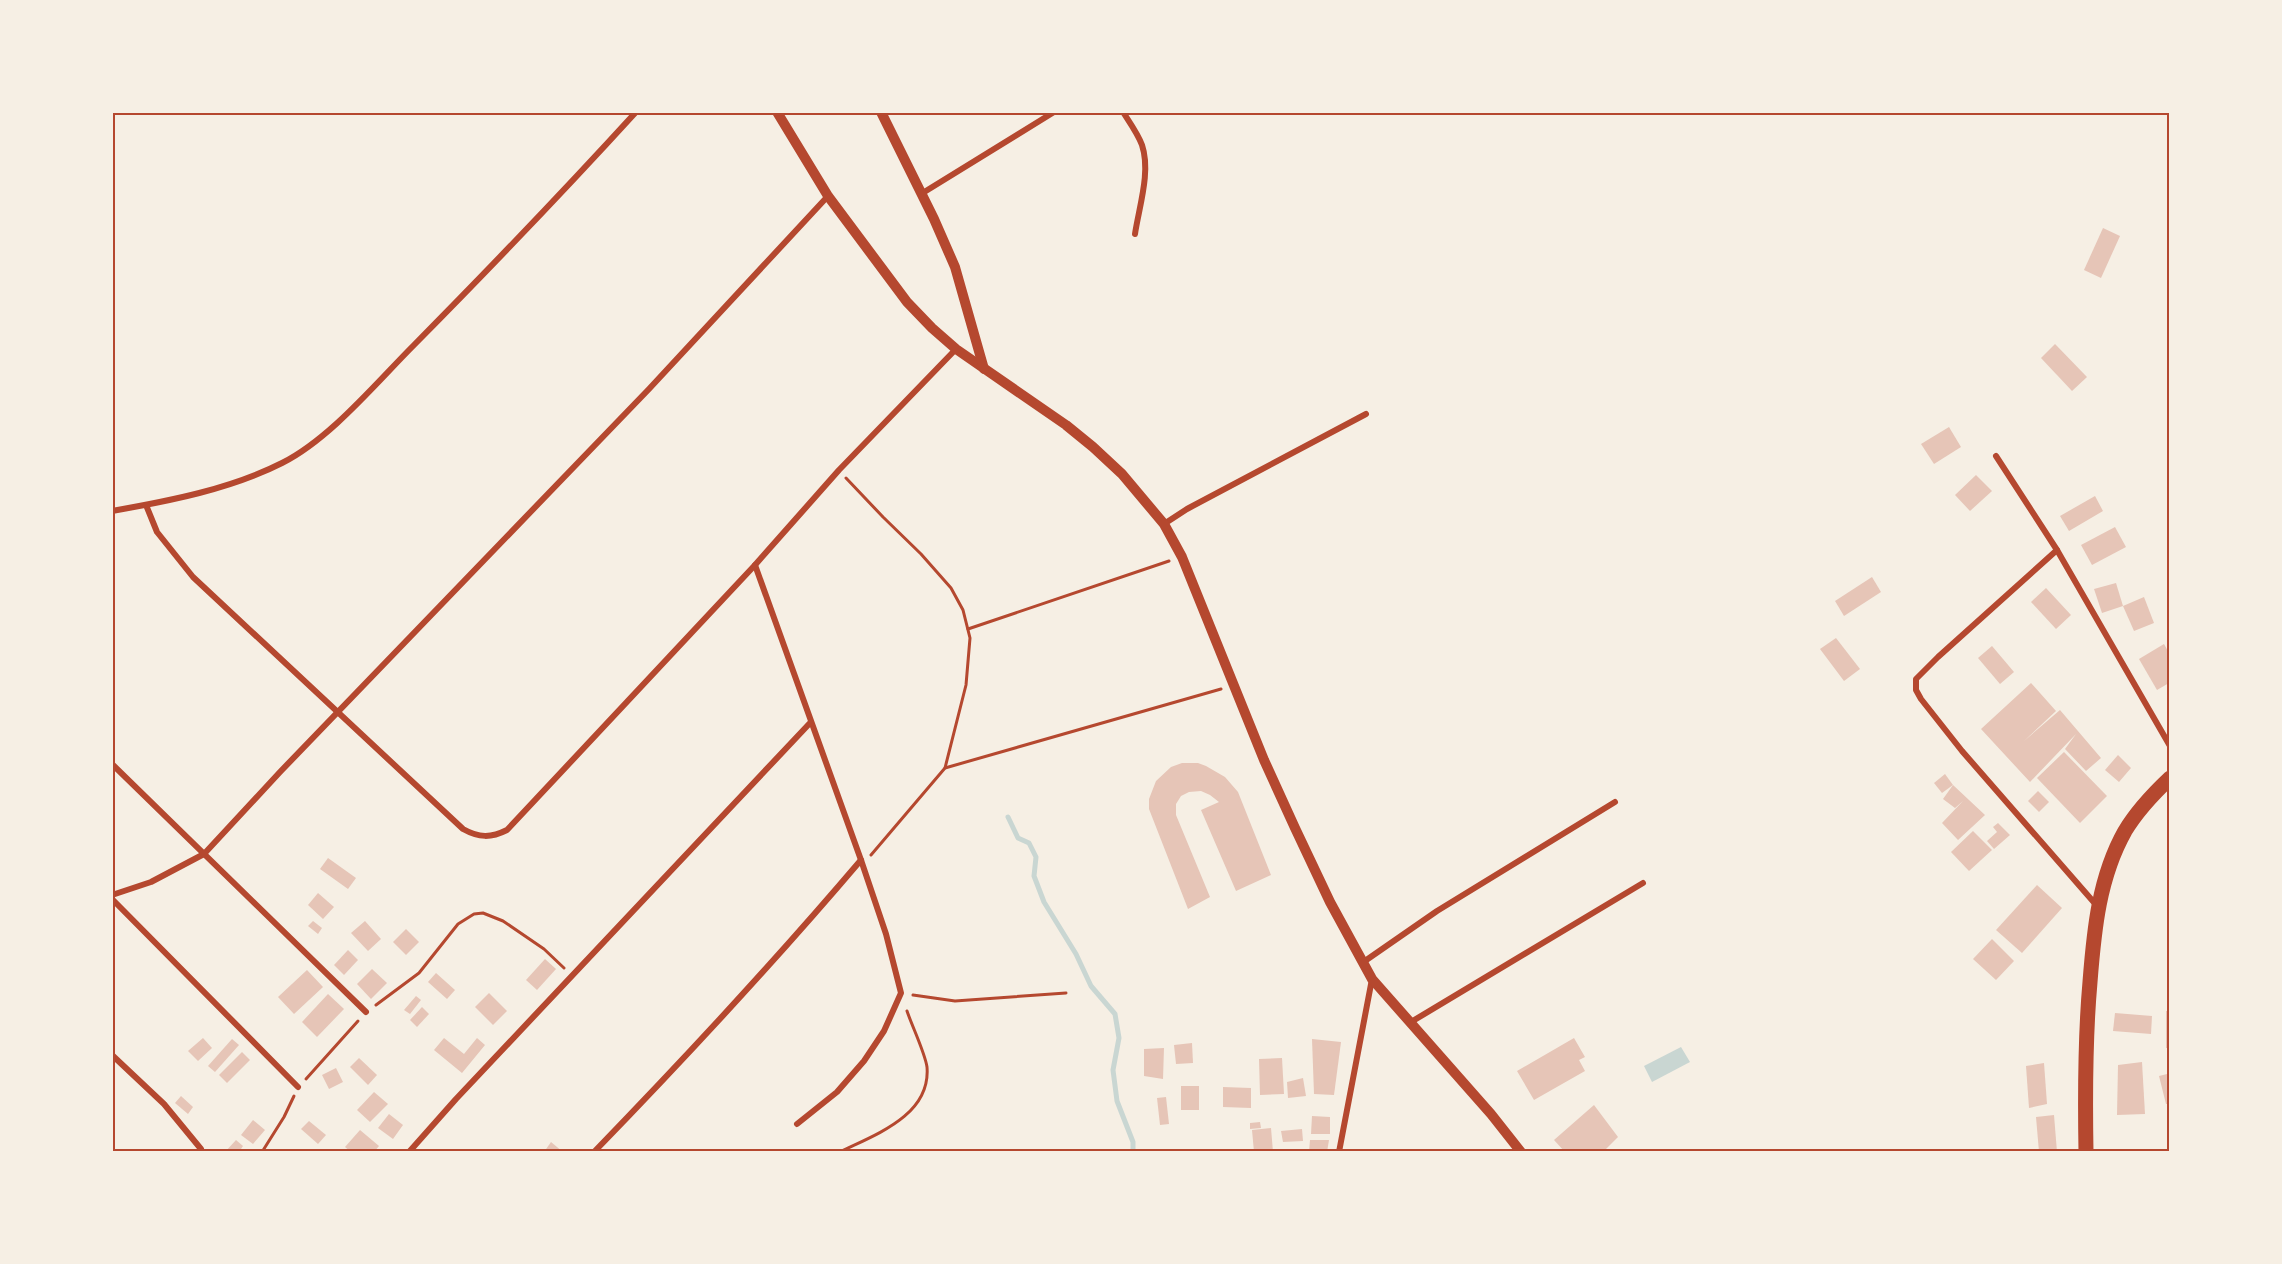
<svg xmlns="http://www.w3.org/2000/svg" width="2282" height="1264" viewBox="0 0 2282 1264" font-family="'Roboto Serif',serif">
  <rect width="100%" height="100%" fill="#f6efe4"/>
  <polygon fill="#c9d6d2" points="1681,1047 1690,1062 1652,1082 1644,1066"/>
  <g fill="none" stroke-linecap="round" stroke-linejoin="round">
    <polyline stroke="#c9d6d2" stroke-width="5" points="1008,817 1018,838 1029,843 1036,857 1034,876 1044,902 1076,954 1091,986 1115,1014 1119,1038 1113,1070 1117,1101 1133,1142 1133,1152"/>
  </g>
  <g fill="#e6c5b7">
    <polygon points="2103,228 2120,236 2101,278 2084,270"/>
    <polygon points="2055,344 2087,377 2072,391 2041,358"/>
    <polygon points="1949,427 1961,447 1934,464 1921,444"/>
    <polygon points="1976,475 1992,491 1970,511 1955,495"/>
    <polygon points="2095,496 2103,511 2069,531 2060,516"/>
    <polygon points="2115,527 2126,547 2092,565 2081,545"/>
    <polygon points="1872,577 1881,592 1844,616 1835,601"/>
    <polygon points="2116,583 2123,606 2102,613 2094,589"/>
    <polygon points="2046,588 2071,615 2056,629 2031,602"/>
    <polygon points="2144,597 2154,623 2134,631 2123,606"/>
    <polygon points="1836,638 1860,669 1844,681 1820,649"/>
    <polygon points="2164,644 2169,653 2169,683 2157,690 2139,659"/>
    <polygon points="1992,646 2014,672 2000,684 1978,658"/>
    <polygon points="2031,683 2056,711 2024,741 2060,710 2101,758 2086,771 2065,749 2076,734 2030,782 1981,729"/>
    <polygon points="2064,752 2107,796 2080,823 2037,778"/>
    <polygon points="2118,755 2131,768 2119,782 2105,770"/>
    <polygon points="1182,763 1198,763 1206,766 1225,777 1238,792 1271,875 1236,891 1201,810 1219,802 1210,795 1201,791 1189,792 1181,796 1176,804 1176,815 1210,897 1188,909 1149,809 1149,799 1156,781 1171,767"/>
    <polygon points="1945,774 1953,785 1942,793 1934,783"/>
    <polygon points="1953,785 1985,815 1958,840 1942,823 1963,801 1955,808 1943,799"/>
    <polygon points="2038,791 2049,802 2039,812 2028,801"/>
    <polygon points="1998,823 2010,835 1994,849 1987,841 1997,832 1993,827"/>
    <polygon points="1973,831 1992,850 1969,871 1951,852"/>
    <polygon points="328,858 356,878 348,889 320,869"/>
    <polygon points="2037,885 2062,908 2022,953 1996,930"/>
    <polygon points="318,893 334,907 323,919 308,905"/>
    <polygon points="313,921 322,928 318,934 308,926"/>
    <polygon points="365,921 381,939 368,951 351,933"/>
    <polygon points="406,929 419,942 406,955 393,942"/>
    <polygon points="1992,939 2014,961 1996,980 1973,959"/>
    <polygon points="348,950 358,960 344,975 334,965"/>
    <polygon points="545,959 556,969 537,990 526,980"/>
    <polygon points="372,969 387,983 371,999 357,984"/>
    <polygon points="307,970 323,987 294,1014 278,997"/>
    <polygon points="436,973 455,990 447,999 428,982"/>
    <polygon points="489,993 507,1011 493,1025 475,1007"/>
    <polygon points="328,994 344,1009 317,1037 302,1022"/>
    <polygon points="416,996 421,1000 410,1014 404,1010"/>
    <polygon points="422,1007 429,1014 417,1027 410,1020"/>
    <rect x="2166" y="1011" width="3" height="37"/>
    <polygon points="2115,1013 2152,1016 2151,1034 2113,1031"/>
    <polygon points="203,1038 212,1048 198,1061 188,1051"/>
    <polygon points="444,1038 464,1054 477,1038 485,1045 462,1073 434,1050"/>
    <polygon points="1574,1038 1585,1057 1579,1060 1585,1071 1534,1100 1517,1071"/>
    <polygon points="232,1039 239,1045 215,1072 208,1066"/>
    <polygon points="1312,1039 1341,1042 1334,1095 1314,1094"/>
    <polygon points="1192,1043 1193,1063 1176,1064 1174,1045"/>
    <polygon points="1164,1048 1163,1079 1144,1076 1144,1049"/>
    <polygon points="242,1052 250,1060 227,1083 219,1075"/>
    <polygon points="359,1058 377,1075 368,1085 350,1067"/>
    <polygon points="1282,1058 1284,1094 1260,1095 1259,1059"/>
    <polygon points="2142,1062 2145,1114 2117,1115 2118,1065"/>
    <polygon points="2044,1063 2047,1104 2029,1108 2026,1066"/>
    <polygon points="336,1068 343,1082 329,1089 322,1075"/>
    <polygon points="2167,1074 2169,1104 2166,1104 2159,1076"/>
    <polygon points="1303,1078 1306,1096 1288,1098 1287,1082"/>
    <rect x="1181" y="1086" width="18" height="24"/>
    <polygon points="1223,1087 1251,1088 1251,1108 1223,1107"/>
    <polygon points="374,1092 388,1104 370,1122 357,1110"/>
    <polygon points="181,1096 193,1107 188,1114 175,1103"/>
    <polygon points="1166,1097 1169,1124 1160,1125 1157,1098"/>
    <polygon points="1594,1105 1618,1137 1603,1152 1565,1152 1554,1140"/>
    <polygon points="389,1114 403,1125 393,1139 378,1128"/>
    <polygon points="2054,1115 2057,1152 2039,1152 2036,1117"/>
    <polygon points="1312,1116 1330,1117 1330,1134 1311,1134"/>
    <polygon points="253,1120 265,1130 253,1144 241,1135"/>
    <polygon points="309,1121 326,1135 318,1144 301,1129"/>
    <polygon points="1260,1122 1261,1128 1250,1129 1250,1123"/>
    <polygon points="1271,1128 1273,1152 1254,1152 1252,1130"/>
    <polygon points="1302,1129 1303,1141 1283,1142 1281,1131"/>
    <polygon points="360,1130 379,1146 374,1152 351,1152 345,1147"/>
    <polygon points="236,1140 243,1146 239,1152 225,1152"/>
    <polygon points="1310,1140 1329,1140 1327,1152 1309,1152"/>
    <polygon points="551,1142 563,1152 544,1152"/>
  </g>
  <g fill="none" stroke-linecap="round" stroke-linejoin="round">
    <g stroke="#b5482f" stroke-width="3">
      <polyline points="846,478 883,517 921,554 951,588 963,610 970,638 966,685 945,768"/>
      <polyline points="968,629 1169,561"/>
      <polyline points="871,855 945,768 1221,689"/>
      <polyline points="913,995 955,1001 1066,993"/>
      <polyline points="376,1005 419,973 458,924 474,914 483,913 503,921 544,949 564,968"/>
      <polyline points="306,1079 358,1021"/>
      <polyline points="262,1152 284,1117 294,1096"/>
      <path d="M840,1152C874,1135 931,1116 927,1067C925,1053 912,1026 907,1011"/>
    </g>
    <g stroke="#b5482f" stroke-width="6">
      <path d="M1123,112C1130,123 1138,134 1142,145C1151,172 1139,207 1135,234"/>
      <polyline points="921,194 1054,112"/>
      <polyline points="1996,456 2057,550 2170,746"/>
      <path d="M146,505L157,532L193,577L463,829C479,838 491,838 507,830L755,565L839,470L956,349"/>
      <path d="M112,511C169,501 231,489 282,463C330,439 376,383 414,345C489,269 563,192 636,112"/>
      <polyline points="1164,524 1187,509 1366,414"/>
      <polyline points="2057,550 1938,657 1916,679 1916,690 1921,699 1962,751 2098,907"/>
      <polyline points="755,565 861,860 886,934 901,993 884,1031 864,1061 837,1092 797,1124"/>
      <polyline points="112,764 366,1012"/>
      <polyline points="112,895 151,882 204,854 280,772 649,389 828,196"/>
      <polyline points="112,899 298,1087"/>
      <polyline points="1362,963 1437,911 1615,802"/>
      <polyline points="1411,1022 1643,883"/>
      <polyline points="112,1055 164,1104 201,1149"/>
      <polyline points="409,1152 456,1099 810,723"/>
      <path d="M594,1152C686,1057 776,960 861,860"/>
      <polyline points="1339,1152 1372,979"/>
    </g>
    <g stroke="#b5482f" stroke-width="10">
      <polyline points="777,112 828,196 907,302 932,328 956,349 1066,425 1093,447 1122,474 1164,524 1182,557 1264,760 1295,828 1330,902 1372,979 1491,1114 1521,1152"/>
      <polyline points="881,112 934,219 955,267 984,369"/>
    </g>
    <path stroke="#b5482f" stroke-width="15" d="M2086,1152C2085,1095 2085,1038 2090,982C2094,930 2099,877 2125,831C2137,811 2153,794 2170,778"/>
  </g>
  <rect width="2282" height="1264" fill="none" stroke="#f6efe4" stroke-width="228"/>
  <rect x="114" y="114" width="2054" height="1036" fill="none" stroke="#b5482f" stroke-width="2"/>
</svg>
